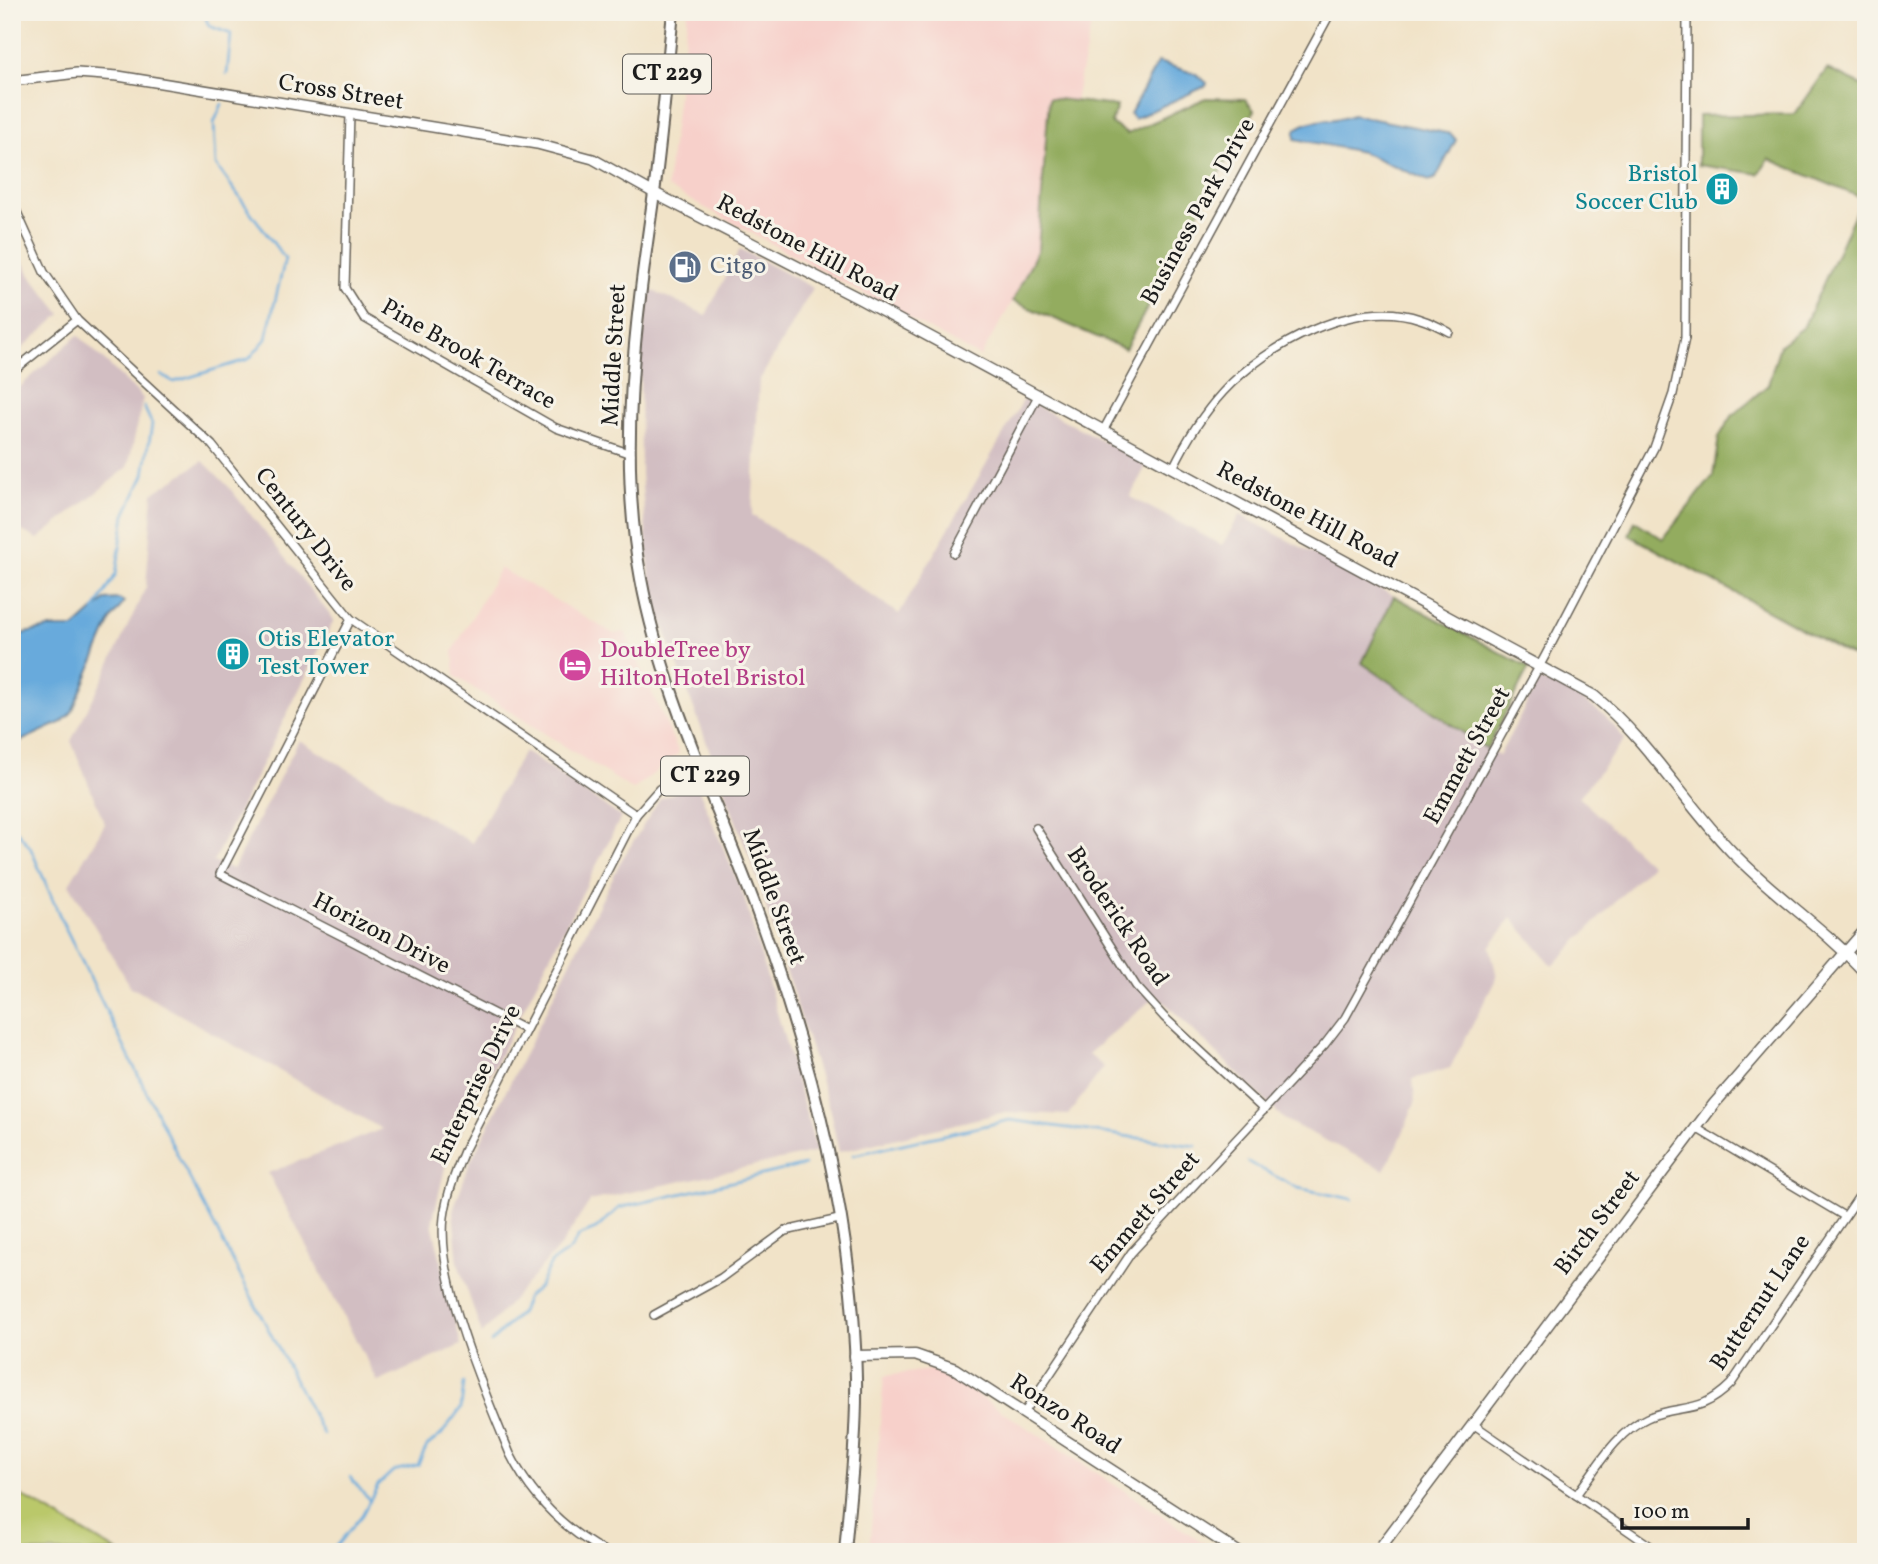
<svg xmlns="http://www.w3.org/2000/svg" width="1878" height="1564" viewBox="0 0 1878 1564" font-family="Vollkorn,serif">
  <rect width="100%" height="100%" fill="#f7f3e8"/>
  <filter id="ink" filterUnits="userSpaceOnUse"><feTurbulence type="fractalNoise" baseFrequency=".0143" numOctaves="2"/><feDisplacementMap in="SourceGraphic" scale="14" xChannelSelector="R" yChannelSelector="G"/><feConvolveMatrix kernelMatrix="1 2 1 2 8 2 1 2 1" color-interpolation-filters="sRGB"/></filter>
  <filter id="wash" filterUnits="userSpaceOnUse"><feTurbulence type="fractalNoise" baseFrequency=".00686" numOctaves="4" result="noise"/><feDisplacementMap in="SourceGraphic" scale="28" xChannelSelector="R" yChannelSelector="G"/><feGaussianBlur stdDeviation="1.57" result="paint"/><feColorMatrix in="noise" values="0 0 0 0 0 0 0 0 0 0 0 0 0 0 0 0 0 1.4 0 .05"/><feComposite in="paint" operator="in"/></filter>
  <g filter="url(#wash)">
    <rect width="100%" height="100%" fill="#f1e3c8"/>
    <g fill="#f7d0ca">
      <polygon points="688,12 1094,12 1075,101 1049,98 1038,249 1013,301 980,357 667,187"/>
      <polygon points="500,568 614,634 625,632 679,753 633,790 455,676 453,651"/>
      <polygon points="937,1369 1218,1552 869,1552 884,1376"/>
    </g>
    <g fill="#d2bec2">
      <polygon points="12,238 29,273 61,314 12,357"/>
      <polygon points="740,249 813,288 759,381 752,515 899,614 1024,399 1147,464 1130,497 1222,545 1240,515 1394,596 1362,663 1499,756 1539,680 1566,688 1605,716 1625,739 1579,797 1651,865 1553,966 1512,918 1490,947 1497,977 1450,1068 1413,1079 1415,1103 1398,1145 1384,1170 1285,1120 1157,995 1088,1054 1104,1067 1068,1115 1005,1112 839,1152 830,1111 757,878 651,593 641,474 640,359 649,289 706,315"/>
      <polygon points="78,335 143,398 128,467 38,539 12,526 12,394"/>
      <polygon points="203,461 228,486 334,620 213,862 233,869 299,740 472,843 524,751 621,817 447,1159 432,1223 461,1345 378,1382 268,1173 382,1129 131,987 69,884 105,824 71,741 102,681 146,587 153,493"/>
      <polygon points="696,783 744,897 817,1152 590,1201 562,1244 482,1334 458,1263 453,1211 469,1165 621,861 660,799"/>
    </g>
    <polygon fill="#bac86a" stroke="#6b7243" stroke-width="2" points="12,1490 118,1552 12,1552"/>
    <g fill="#93ac5e" stroke="#58643d" stroke-width="2">
      <polygon points="1827,69 1866,87 1866,664 1629,535 1635,521 1663,539 1713,476 1719,437 1733,415 1768,385 1780,345 1804,326 1862,198 1769,159 1759,174 1698,165 1698,116 1795,114"/>
      <polygon points="1049,98 1117,106 1111,123 1127,134 1206,98 1245,99 1254,110 1125,349 1013,301 1038,249"/>
      <polygon points="1394,596 1529,668 1487,749 1362,663"/>
    </g>
    <g fill="#67aadc" stroke="#42637c" stroke-width="2">
      <polygon points="1158,62 1196,74 1207,83 1206,86 1134,119 1130,114"/>
      <path d="M1353,115L1451,134L1456,140L1436,178L1429,181L1362,152L1295,139V130C1311,116 1335,123 1353,115Z"/>
      <polygon points="119,599 124,602 111,620 72,712 62,722 21,741 12,738 12,636 48,628 74,628 105,600"/>
    </g>
    <g fill="none" stroke-linecap="round" stroke-linejoin="round">
      <g stroke="#67aadc" stroke-width="2.5">
        <polyline points="203,12 209,26 231,34 227,74"/>
        <polyline points="161,375 174,382 249,359 266,339 285,259 216,165 214,123 222,104"/>
        <polyline points="94,611 116,574 125,515 144,475 152,424 144,407"/>
        <polyline points="12,825 30,847 62,921 180,1160 323,1434"/>
        <polyline points="853,1155 1010,1120 1196,1146"/>
        <polyline points="1248,1162 1298,1188 1352,1199"/>
        <polyline points="491,1342 521,1312 527,1297 539,1287 551,1263 570,1250 579,1236 596,1229 619,1208 805,1165"/>
        <polyline points="350,1477 370,1501"/>
        <polyline points="331,1552 362,1515 378,1485 393,1471 418,1465 427,1446 441,1435 461,1408 464,1383"/>
      </g>
    </g>
  </g>
  <g filter="url(#ink)">
    <g fill="none" stroke-linecap="round" stroke-linejoin="round">
      <defs>
        <g id="minor">
          <polyline points="350,114 345,288 364,318 556,428 631,454"/>
          <polyline points="12,201 44,272 77,320 212,445 351,619 636,815"/>
          <polyline points="12,372 77,320"/>
          <polyline points="1103,431 1331,12"/>
          <path d="M1173,468C1186,441 1202,415 1223,392C1266,345 1355,297 1420,319C1430,322 1440,327 1449,332"/>
          <polyline points="954,553 1038,396"/>
          <polyline points="351,619 220,874 524,1029"/>
          <polyline points="1036,828 1136,986 1164,1017 1264,1110"/>
          <polyline points="1696,1128 1844,1216"/>
          <polyline points="654,1315 721,1278 785,1231 839,1219"/>
          <polyline points="1024,1413 1131,1253 1325,1044 1345,1018 1545,656 1654,448 1673,394 1685,338 1687,12"/>
          <polyline points="1473,1424 1659,1552"/>
          <path d="M1576,1495C1596,1469 1616,1432 1647,1418C1681,1403 1699,1416 1731,1384L1866,1186"/>
          <path d="M606,1552C563,1529 532,1498 510,1454C485,1393 436,1282 444,1217C447,1194 455,1173 464,1151L636,815L659,789L700,764"/>
        </g>
        <polyline id="tertiary" points="12,81 77,73 118,76 537,144 593,159 654,193"/>
        <g id="secondary">
          <path d="M654,193L860,299L1594,696C1648,740 1684,802 1732,852C1774,896 1826,929 1866,974"/>
          <polyline points="855,1356 915,1355 955,1369 1238,1552"/>
          <polyline points="1377,1552 1714,1104 1866,929"/>
        </g>
        <path id="primary" d="M673,12C667,72 662,133 654,193C636,320 617,451 641,579C663,698 721,810 761,922C812,1064 854,1227 856,1378C857,1436 850,1494 845,1552"/>
      </defs>
      <use href="#minor" stroke="#676258" stroke-width="10"/>
      <use href="#tertiary" stroke="#676258" stroke-width="12"/>
      <use href="#secondary" stroke="#676258" stroke-width="13"/>
      <use href="#primary" stroke="#676258" stroke-width="14"/>
      <use href="#minor" stroke="#fff" stroke-width="7"/>
      <use href="#tertiary" stroke="#fff" stroke-width="9"/>
      <use href="#secondary" stroke="#fff" stroke-width="10"/>
      <use href="#primary" stroke="#fff" stroke-width="10"/>
    </g>
  </g>
  <defs>
    <symbol id="building-disc" viewBox="-11 -11 22 22"><circle r="9.5" fill="#0f9aa8" stroke="#f7f3e8"/><path d="M-4-6H4V6H1V3H-1V6H-4ZM-2.5-4.3h1.7v1.8h-1.7ZM.8-4.3h1.7v1.8H.8ZM-2.5-1h1.7V.8h-1.7ZM.8-1h1.7V.8H.8Z" fill="#fff"/></symbol>
    <symbol id="fuel-disc" viewBox="-11 -11 22 22"><circle r="9.5" fill="#5c6f8a" stroke="#f7f3e8"/><path d="M-5.5-6h7V0h2V4h1.3V-2.5L3-4.5l.8-.8L6-3V5H2.5V1h-1V6h-7ZM-4.2-4.7v3.2H.2V-4.7Z" fill="#fff"/></symbol>
    <symbol id="hotel-disc" viewBox="-11 -11 22 22"><circle r="9.5" fill="#d1479c" stroke="#f7f3e8"/><path d="M-6-4.5h1.5V1H6V5H4.5V3h-9V5H-6ZM-4 0a1.8 1.8 0 1 1 3.6 0ZM.5 0V-2.5h3Q6-2.5 6 0Z" fill="#fff"/></symbol>
  </defs>
  <g fill-rule="evenodd">
    <use href="#building-disc" x="1703" y="170" width="38" height="38"/>
    <use href="#fuel-disc" x="666" y="248" width="38" height="38"/>
    <use href="#building-disc" x="214" y="635" width="38" height="38"/>
    <use href="#hotel-disc" x="556" y="646" width="38" height="38"/>
  </g>
  <g text-anchor="middle" dominant-baseline="central" stroke-width="6" stroke-linejoin="round" paint-order="stroke">
    <g fill="#f7f3e8" stroke="#5e5c59" stroke-width="2">
      <rect x="623" y="54.5" width="88" height="39" rx="5"/>
      <rect x="661" y="756.5" width="88" height="39" rx="5"/>
    </g>
    <g font-size="23" font-weight="bold" fill="#1c1c1c">
      <text x="667" y="74">CT 229</text>
      <text x="705" y="776">CT 229</text>
    </g>
    <g font-size="24" fill="#1c1c1c" stroke="#f7f3e8">
      <text transform="translate(341 93) rotate(9)">Cross Street</text>
      <text transform="translate(1199 212) rotate(-61)">Business Park Drive</text>
      <text transform="translate(807 249) rotate(28)">Redstone Hill Road</text>
      <text transform="translate(468 355) rotate(30)">Pine Brook Terrace</text>
      <text transform="translate(615 355) rotate(-87)">Middle Street</text>
      <text transform="translate(1307 516) rotate(28)">Redstone Hill Road</text>
      <text transform="translate(305 530) rotate(52)">Century Drive</text>
      <text transform="translate(1468 756) rotate(-61)">Emmett Street</text>
      <text transform="translate(773 897) rotate(70)">Middle Street</text>
      <text transform="translate(1117 917) rotate(56)">Broderick Road</text>
      <text transform="translate(381 934) rotate(27)">Horizon Drive</text>
      <text transform="translate(477 1085) rotate(-64)">Enterprise Drive</text>
      <text transform="translate(1146 1213) rotate(-49)">Emmett Street</text>
      <text transform="translate(1598 1223) rotate(-53)">Birch Street</text>
      <text transform="translate(1761 1303) rotate(-56)">Butternut Lane</text>
      <text transform="translate(1065 1415) rotate(33)">Ronzo Road</text>
    </g>
    <g font-size="24" fill="#0d838f" stroke="#f7f3e8" text-anchor="end">
      <text x="1698" y="175">Bristol<tspan x="1698" dy="28">Soccer Club</tspan></text>
      <text x="258" y="640" text-anchor="start">Otis Elevator<tspan x="258" dy="28">Test Tower</tspan></text>
    </g>
    <g font-size="24" fill="#4e5e75" stroke="#f7f3e8" text-anchor="start">
      <text x="710" y="267">Citgo</text>
    </g>
    <g font-size="24" fill="#b23c85" stroke="#f7f3e8" text-anchor="start">
      <text x="600" y="651">DoubleTree by<tspan x="600" dy="28">Hilton Hotel Bristol</tspan></text>
    </g>
  </g>
  <rect width="1878" height="1564" fill="none" stroke="#f7f3e8" stroke-width="42"/>
  <path d="M1622 1518v10h126v-10" fill="none" stroke="#1c1c1c" stroke-width="3.5"/>
  <text x="1633" y="1518" font-size="21" fill="#1c1c1c" stroke="#f7f3e8" stroke-width="5" paint-order="stroke">100 m</text>
</svg>
